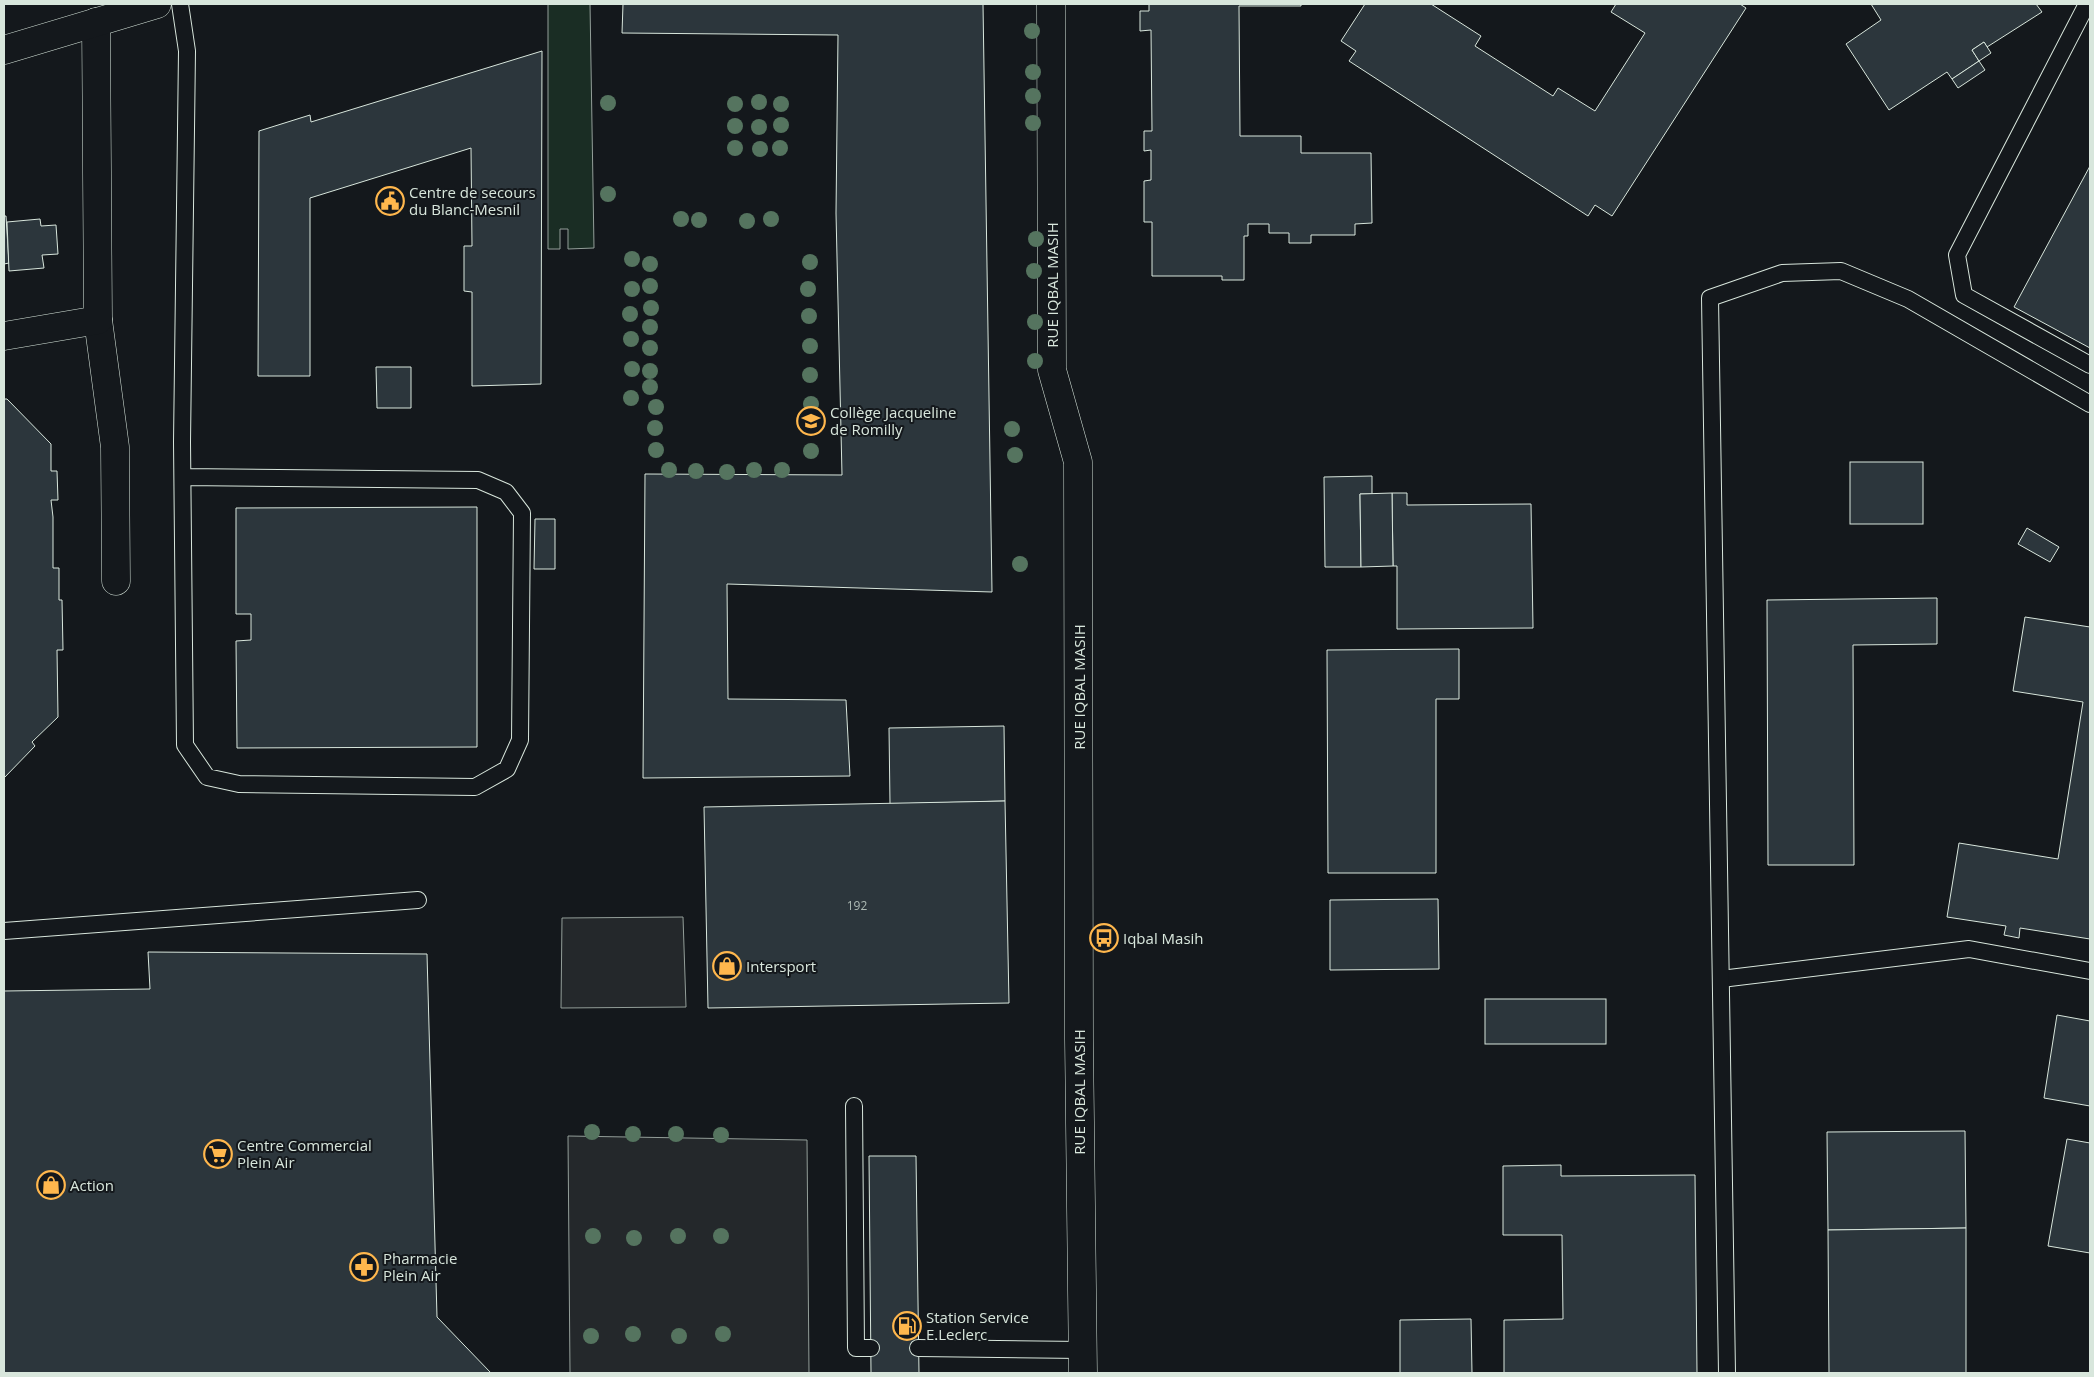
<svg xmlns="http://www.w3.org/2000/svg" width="2094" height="1377" viewBox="0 0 2094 1377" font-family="'Open Sans',sans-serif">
  <rect width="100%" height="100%" fill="#14181c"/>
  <polygon fill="#1a2d24" stroke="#939e99" points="548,4 590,4 594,248 568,249 568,229 560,229 560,249 548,249"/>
  <g fill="#24282b" stroke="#939e99">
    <polygon points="683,917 686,1007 561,1008 562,918"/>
    <polygon points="568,1136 807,1140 809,1373 570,1373"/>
  </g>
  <g fill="#2c363c" stroke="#d8e6dc">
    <polygon points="623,4 983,4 992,592 727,584 728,699 846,700 850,776 643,778 645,474 842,475 836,213 838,35 622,33"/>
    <polygon points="1149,4 1301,4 1301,6 1239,6 1240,136 1301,136 1301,153 1371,153 1372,223 1355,224 1355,235 1311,235 1311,243 1289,243 1289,233 1269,233 1269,224 1248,224 1248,236 1244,236 1244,280 1222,280 1222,276 1152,276 1152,222 1144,222 1144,181 1151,180 1151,150 1144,151 1144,131 1152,131 1151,30 1140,31 1140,11 1149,11"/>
    <polygon points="1365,4 1431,4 1481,36 1475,46 1553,96 1558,88 1595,111 1645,33 1611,12 1616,4 1740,4 1746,8 1612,216 1595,205 1588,216 1349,61 1356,51 1341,41"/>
    <polygon points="1871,4 2036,4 2042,12 1987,47 1984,42 1972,50 1979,61 1952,79 1947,72 1889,110 1846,44 1881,20"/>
    <polygon points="1984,42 1991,53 1979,61 1972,50"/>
    <polygon points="542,51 541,384 472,386 472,292 464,291 464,246 472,246 471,148 310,198 310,376 258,376 259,131 310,115 311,122"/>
    <polygon points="1979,61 1985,70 1958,88 1952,79"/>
    <polygon points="2090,166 2090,348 2014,307"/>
    <polygon points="4,216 6,216 9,263 4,264"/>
    <polygon points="40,219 41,226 56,225 58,254 42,255 44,268 9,271 7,222"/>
    <polygon points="376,367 411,367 411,408 377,408"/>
    <polygon points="4,399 7,399 51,444 51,471 57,471 58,500 51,500 53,517 53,568 59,568 59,600 62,600 63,650 57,650 58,717 32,742 35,746 4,778"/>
    <rect x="1850" y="462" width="73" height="62"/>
    <polygon points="1372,476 1372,494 1360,494 1361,567 1325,567 1324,477"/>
    <polygon points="1392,493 1407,493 1407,505 1531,504 1533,628 1397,629 1397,566 1393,566"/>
    <polygon points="1392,493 1393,566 1361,567 1360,494"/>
    <polygon points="477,507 477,747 237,748 236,641 251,640 251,614 236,614 236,508"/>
    <polygon points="535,519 555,519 555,569 534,569"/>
    <polygon points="2027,528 2059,547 2050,562 2018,544"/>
    <polygon points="1937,598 1937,644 1853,645 1854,865 1768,865 1767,600"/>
    <polygon points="2025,617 2090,627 2090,939 2020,928 2019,938 2004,935 2006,926 1947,917 1959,843 2058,859 2083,702 2013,691"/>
    <polygon points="1459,649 1459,699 1436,699 1436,873 1328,873 1327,650"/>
    <polygon points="1004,726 1005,801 890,804 889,728"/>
    <polygon points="1005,801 1009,1003 708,1008 704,807"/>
    <polygon points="1438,899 1439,969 1330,970 1330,900"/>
    <polygon points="148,952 427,954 437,1317 491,1373 4,1373 4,991 150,989"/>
    <rect x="1485" y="999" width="121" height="45"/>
    <polygon points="2057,1015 2090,1021 2090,1106 2044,1098"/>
    <polygon points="1965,1131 1966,1228 1828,1230 1827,1132"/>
    <polygon points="2067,1139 2090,1143 2090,1253 2048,1246"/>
    <polygon points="869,1156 916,1156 919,1373 871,1373"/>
    <polygon points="1561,1165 1561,1176 1695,1175 1697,1373 1504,1373 1504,1320 1563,1319 1562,1235 1503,1235 1503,1166"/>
    <polygon points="1966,1228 1966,1373 1829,1373 1828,1230"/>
    <polygon points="1471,1319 1472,1373 1400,1373 1400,1320"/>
  </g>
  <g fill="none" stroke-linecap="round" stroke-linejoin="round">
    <defs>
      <g id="service">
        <polyline points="180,4 187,51 182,442 185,745 207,777 239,784 475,787 507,769 520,740 522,513 506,492 478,480 183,477"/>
        <polyline points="2087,4 1957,255 1964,295 2090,365"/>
        <polyline points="4,931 418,900"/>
        <polyline points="1721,979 1969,949 2090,971"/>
        <polyline points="854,1106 856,1348 871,1348"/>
        <polyline points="918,1348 1082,1350"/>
        <polyline points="1727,1373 1710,298 1782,273 1841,271 1908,299 2090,404"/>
      </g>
      <g id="minor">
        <polyline points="98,320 115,447 116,581"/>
        <polyline points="4,336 98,320 96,22"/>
      </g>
      <g id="tertiary">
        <polyline points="1051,4 1052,370 1078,462 1079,1039 1083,1373"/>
        <polyline points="4,50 157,4"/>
      </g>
    </defs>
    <use href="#service" stroke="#d8e6dc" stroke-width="18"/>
    <use href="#minor" stroke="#d8e6dc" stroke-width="29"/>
    <use href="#tertiary" stroke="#d8e6dc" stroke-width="29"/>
    <use href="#service" stroke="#14181c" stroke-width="16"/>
    <use href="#minor" stroke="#14181c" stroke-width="28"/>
    <use href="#tertiary" stroke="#14181c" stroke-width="28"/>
  </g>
  <g fill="#55745f">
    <circle cx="1032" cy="31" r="8"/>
    <circle cx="1033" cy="72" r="8"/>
    <circle cx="1033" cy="96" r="8"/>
    <circle cx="759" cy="102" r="8"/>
    <circle cx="608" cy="103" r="8"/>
    <circle cx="735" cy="104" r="8"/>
    <circle cx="781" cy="104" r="8"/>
    <circle cx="1033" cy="123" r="8"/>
    <circle cx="781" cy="125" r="8"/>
    <circle cx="735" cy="126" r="8"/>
    <circle cx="759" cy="127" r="8"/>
    <circle cx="735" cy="148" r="8"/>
    <circle cx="780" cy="148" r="8"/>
    <circle cx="760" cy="149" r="8"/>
    <circle cx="608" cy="194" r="8"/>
    <circle cx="681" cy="219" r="8"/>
    <circle cx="771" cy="219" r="8"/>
    <circle cx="699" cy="220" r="8"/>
    <circle cx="747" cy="221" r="8"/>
    <circle cx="1036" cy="239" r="8"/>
    <circle cx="632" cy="259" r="8"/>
    <circle cx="810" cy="262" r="8"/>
    <circle cx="650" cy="264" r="8"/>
    <circle cx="1034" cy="271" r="8"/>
    <circle cx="650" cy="286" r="8"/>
    <circle cx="632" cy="289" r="8"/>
    <circle cx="808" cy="289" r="8"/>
    <circle cx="651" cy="308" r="8"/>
    <circle cx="630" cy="314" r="8"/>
    <circle cx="809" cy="316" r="8"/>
    <circle cx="1035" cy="322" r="8"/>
    <circle cx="650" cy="327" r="8"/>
    <circle cx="631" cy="339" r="8"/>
    <circle cx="810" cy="346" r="8"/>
    <circle cx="650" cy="348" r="8"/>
    <circle cx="1035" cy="361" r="8"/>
    <circle cx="632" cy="369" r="8"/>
    <circle cx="650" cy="371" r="8"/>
    <circle cx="810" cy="375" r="8"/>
    <circle cx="650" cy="387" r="8"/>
    <circle cx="631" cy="398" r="8"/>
    <circle cx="811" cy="404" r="8"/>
    <circle cx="656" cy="407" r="8"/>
    <circle cx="810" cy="426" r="8"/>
    <circle cx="655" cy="428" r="8"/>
    <circle cx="1012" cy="429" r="8"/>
    <circle cx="656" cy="450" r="8"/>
    <circle cx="811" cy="451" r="8"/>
    <circle cx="1015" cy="455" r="8"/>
    <circle cx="669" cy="470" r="8"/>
    <circle cx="754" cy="470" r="8"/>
    <circle cx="782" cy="470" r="8"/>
    <circle cx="696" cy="471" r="8"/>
    <circle cx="727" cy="472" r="8"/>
    <circle cx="1020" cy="564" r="8"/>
    <circle cx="592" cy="1132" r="8"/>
    <circle cx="633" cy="1134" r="8"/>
    <circle cx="676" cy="1134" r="8"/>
    <circle cx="721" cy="1135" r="8"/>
    <circle cx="593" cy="1236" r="8"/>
    <circle cx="678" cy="1236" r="8"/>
    <circle cx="721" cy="1236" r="8"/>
    <circle cx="634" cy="1238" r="8"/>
    <circle cx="633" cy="1334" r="8"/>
    <circle cx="723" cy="1334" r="8"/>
    <circle cx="591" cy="1336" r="8"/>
    <circle cx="679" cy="1336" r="8"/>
  </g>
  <defs>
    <symbol id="civic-ring" viewBox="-11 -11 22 22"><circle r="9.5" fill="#14181c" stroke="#ffb74d" stroke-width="1.5"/><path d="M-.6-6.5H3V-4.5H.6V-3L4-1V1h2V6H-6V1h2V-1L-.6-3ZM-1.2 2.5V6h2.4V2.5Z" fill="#ffb74d"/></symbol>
    <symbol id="school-ring" viewBox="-11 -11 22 22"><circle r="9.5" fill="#14181c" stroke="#ffb74d" stroke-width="1.5"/><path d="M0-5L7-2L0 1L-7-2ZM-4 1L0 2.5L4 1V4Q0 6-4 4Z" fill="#ffb74d"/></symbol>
    <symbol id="bus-ring" viewBox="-11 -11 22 22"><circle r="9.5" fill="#14181c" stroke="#ffb74d" stroke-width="1.5"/><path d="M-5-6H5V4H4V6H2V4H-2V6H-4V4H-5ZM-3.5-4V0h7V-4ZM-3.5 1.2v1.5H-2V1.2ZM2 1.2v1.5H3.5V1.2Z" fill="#ffb74d"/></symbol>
    <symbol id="shop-ring" viewBox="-11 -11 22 22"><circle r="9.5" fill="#14181c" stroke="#ffb74d" stroke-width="1.5"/><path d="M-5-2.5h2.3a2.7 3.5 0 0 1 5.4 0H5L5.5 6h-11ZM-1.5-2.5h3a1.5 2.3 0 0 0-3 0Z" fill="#ffb74d"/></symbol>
    <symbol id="supermarket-ring" viewBox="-11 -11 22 22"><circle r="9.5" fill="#14181c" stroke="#ffb74d" stroke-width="1.5"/><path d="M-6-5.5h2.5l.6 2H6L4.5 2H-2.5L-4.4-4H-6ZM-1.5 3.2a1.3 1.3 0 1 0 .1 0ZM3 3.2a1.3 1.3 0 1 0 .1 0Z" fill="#ffb74d"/></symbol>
    <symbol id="pharmacy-ring" viewBox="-11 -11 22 22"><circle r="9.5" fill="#14181c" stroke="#ffb74d" stroke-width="1.5"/><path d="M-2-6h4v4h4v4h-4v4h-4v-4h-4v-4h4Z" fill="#ffb74d"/></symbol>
    <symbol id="fuel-ring" viewBox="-11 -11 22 22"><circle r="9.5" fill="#14181c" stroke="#ffb74d" stroke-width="1.5"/><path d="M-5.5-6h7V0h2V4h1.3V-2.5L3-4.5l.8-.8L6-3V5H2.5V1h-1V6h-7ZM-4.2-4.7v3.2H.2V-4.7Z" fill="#ffb74d"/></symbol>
  </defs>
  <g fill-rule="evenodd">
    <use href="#civic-ring" x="374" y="185" width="32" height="32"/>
    <use href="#school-ring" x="795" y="405" width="32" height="32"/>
    <use href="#bus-ring" x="1088" y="922" width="32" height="32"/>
    <use href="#shop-ring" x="711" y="950" width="32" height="32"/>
    <use href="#supermarket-ring" x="202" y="1138" width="32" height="32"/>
    <use href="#shop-ring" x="35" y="1169" width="32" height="32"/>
    <use href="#pharmacy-ring" x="348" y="1251" width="32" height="32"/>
    <use href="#fuel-ring" x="891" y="1310" width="32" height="32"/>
  </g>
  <g text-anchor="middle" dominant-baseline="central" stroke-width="4" stroke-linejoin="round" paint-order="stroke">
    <g font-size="12" fill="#adbab4">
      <text x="857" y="905">192</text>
    </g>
    <g font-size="15" fill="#d8e6dc" stroke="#14181c" text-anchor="start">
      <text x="409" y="192">Centre de secours<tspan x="409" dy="17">du Blanc-Mesnil</tspan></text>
      <text x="830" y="412">Collège Jacqueline<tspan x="830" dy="17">de Romilly</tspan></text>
      <text x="1123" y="938">Iqbal Masih</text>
      <text x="746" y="966">Intersport</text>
      <text x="237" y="1145">Centre Commercial<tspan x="237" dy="17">Plein Air</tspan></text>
      <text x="70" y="1185">Action</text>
      <text x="383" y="1258">Pharmacie<tspan x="383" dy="17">Plein Air</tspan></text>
      <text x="926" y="1317">Station Service<tspan x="926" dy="17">E.Leclerc</tspan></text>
    </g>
    <g font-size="15" fill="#d8e6dc" stroke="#14181c">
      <text transform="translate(1052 285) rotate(-90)">RUE IQBAL MASIH</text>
      <text transform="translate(1079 687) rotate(-90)">RUE IQBAL MASIH</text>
      <text transform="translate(1079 1092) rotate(-90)">RUE IQBAL MASIH</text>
    </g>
  </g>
  <rect width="2094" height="1377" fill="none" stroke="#d8e6dc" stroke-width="10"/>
</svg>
